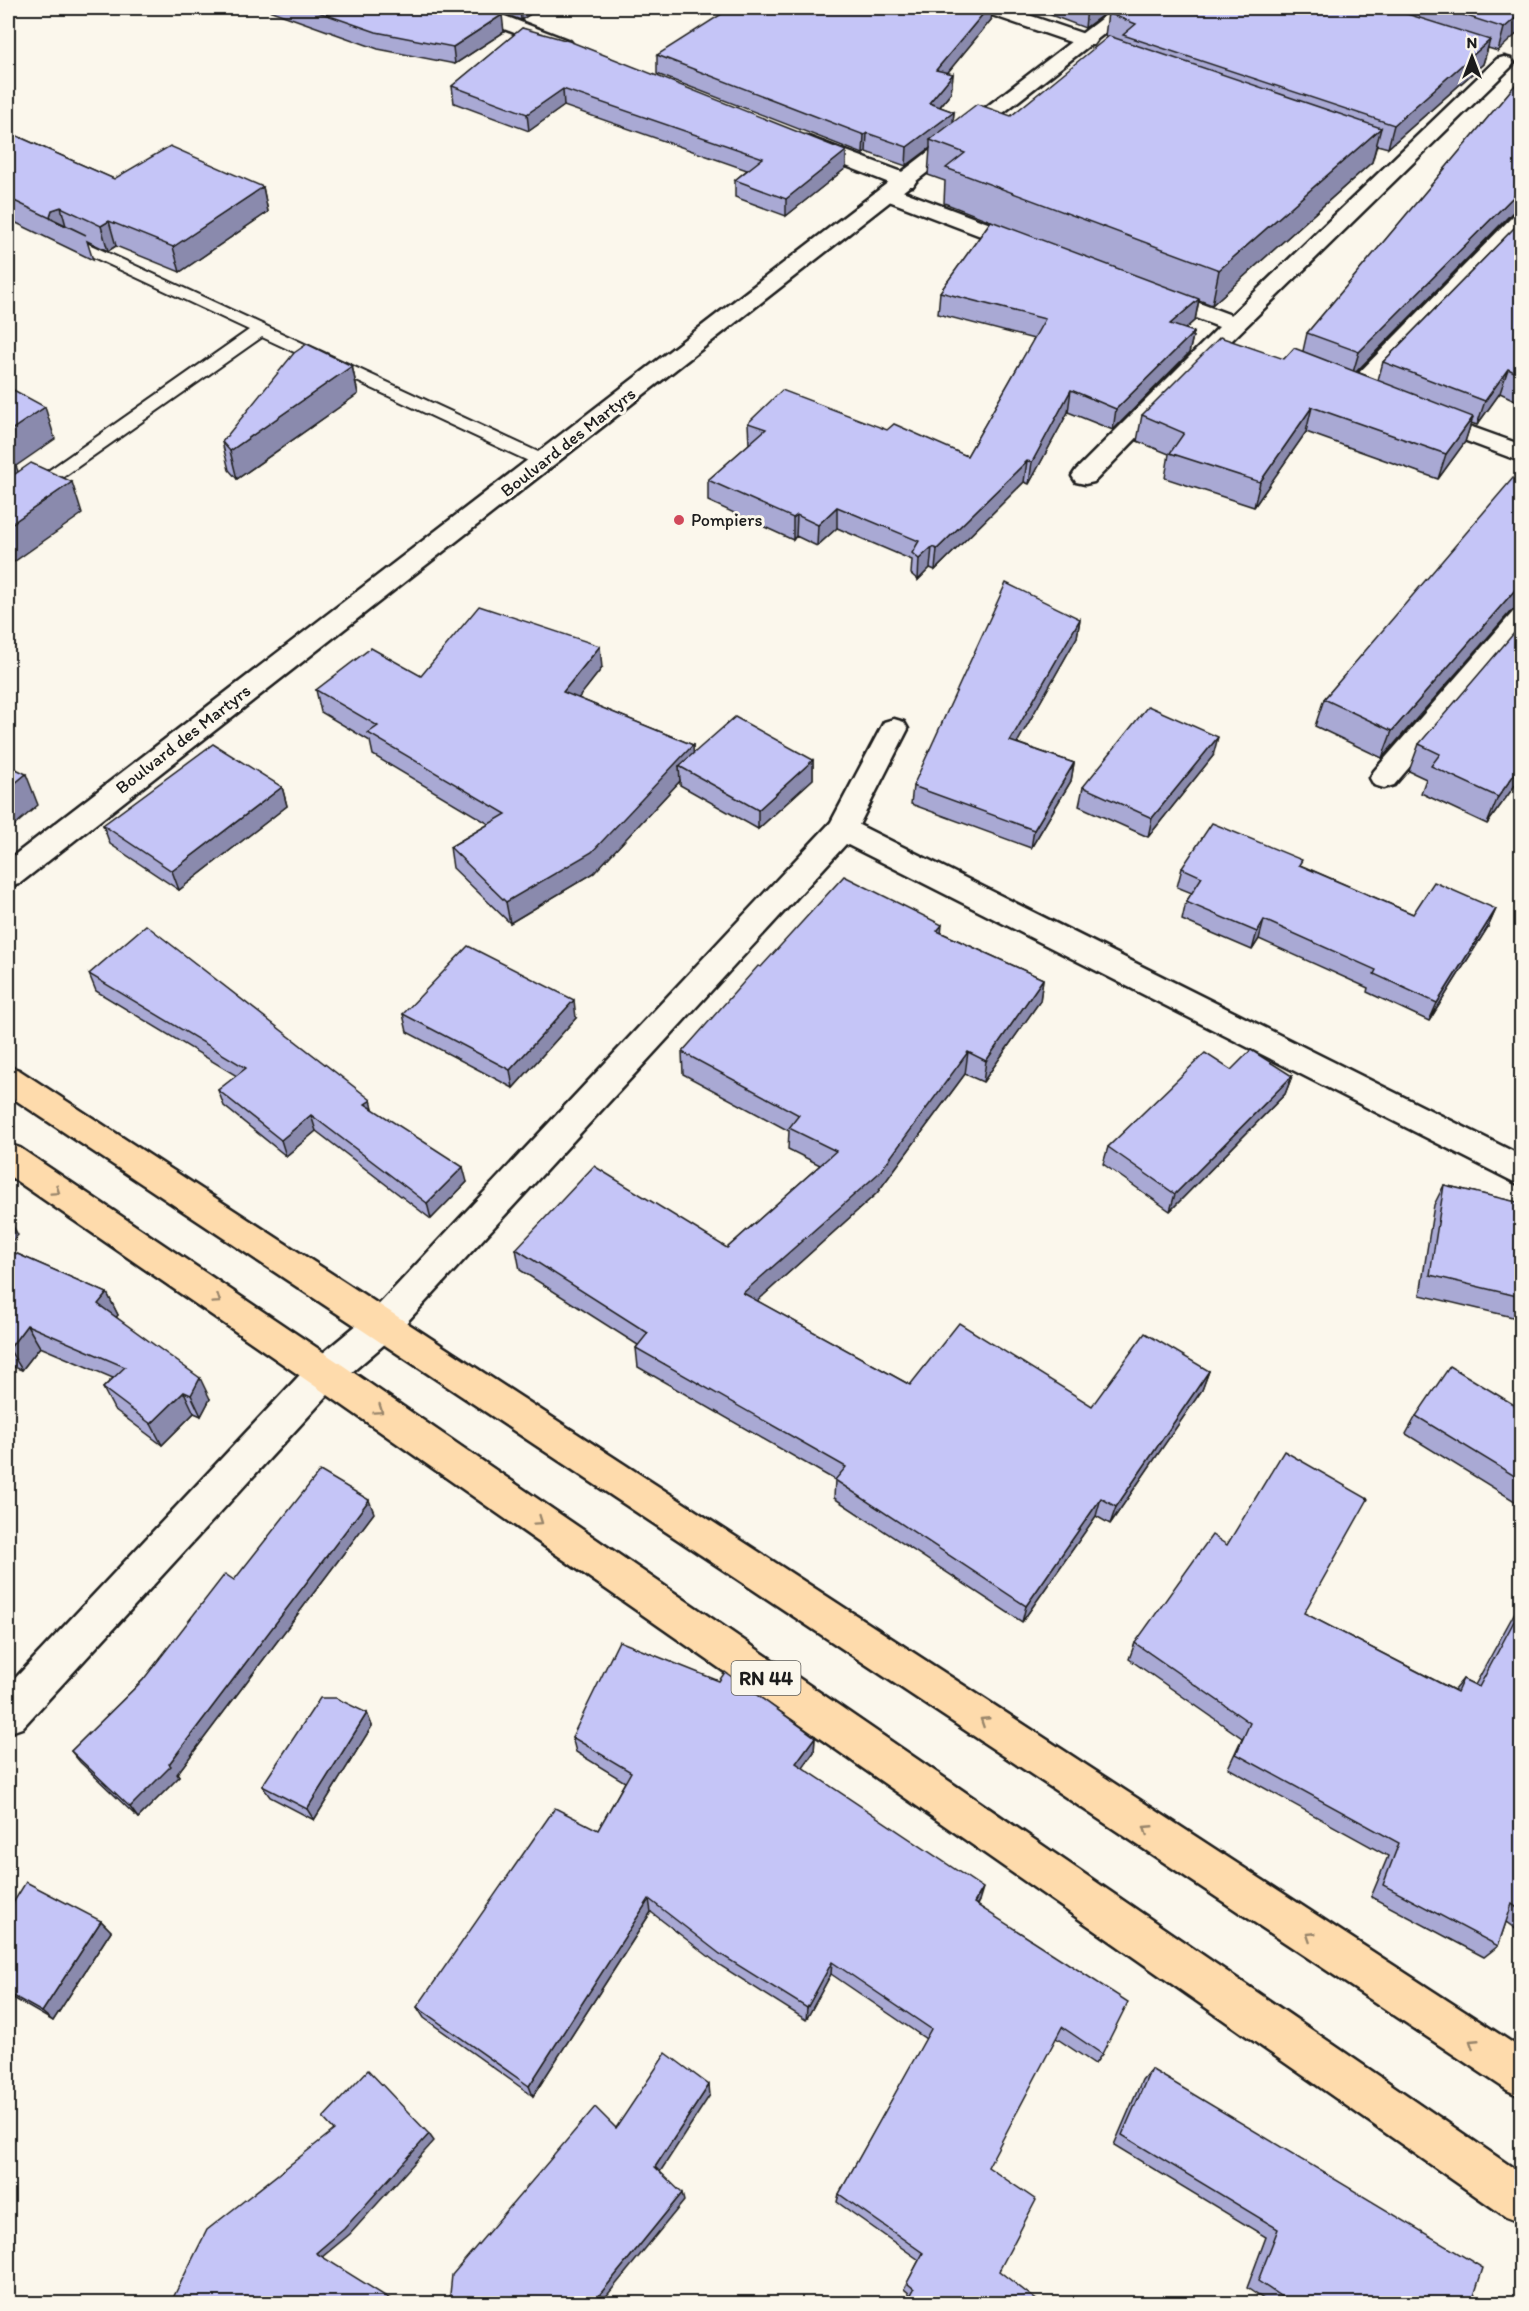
<svg xmlns="http://www.w3.org/2000/svg" width="1529" height="2311" viewBox="0 0 1529 2311" font-family="Itim,sans-serif">
  <rect width="100%" height="100%" fill="#fbf7ec"/>
  <filter id="ink" filterUnits="userSpaceOnUse"><feTurbulence type="fractalNoise" baseFrequency=".0167" numOctaves="2"/><feDisplacementMap in="SourceGraphic" scale="12" xChannelSelector="R" yChannelSelector="G"/><feConvolveMatrix kernelMatrix="1 2 1 2 8 2 1 2 1" color-interpolation-filters="sRGB"/></filter>
  <g filter="url(#ink)">
    <g fill="none" stroke-linecap="round" stroke-linejoin="round">
      <defs>
        <polygon id="lane" points="67,234 549,457 552,461 549,465 537,465 262,337 15,511 8,513 8,499 249,330 61,242 59,239 61,236"/>
        <g id="street">
          <polygon points="457,8 484,8 570,41 573,45 570,49 556,49 460,12"/>
          <polygon points="980,8 1008,8 1093,37 1096,41 1093,45 1079,45 983,12"/>
          <polygon points="1504,57 1511,59 1514,63 1511,67 1230,342 1094,482 1085,484 1076,482 1072,476 1076,470 1219,327 1146,299 1142,294 1146,289 1162,289 1231,315 1497,59"/>
          <polygon points="806,136 913,176 916,181 913,186 897,186 798,147 795,142 798,137"/>
          <polygon points="889,186 1036,241 1039,246 1036,251 1020,251 881,198 878,193 881,188"/>
          <polygon points="1522,213 1522,233 1365,395 1356,397 1347,395 1344,390 1347,385 1514,215"/>
          <polygon points="1425,410 1522,445 1522,462 1416,422 1413,417 1416,412"/>
          <polygon points="1522,609 1522,636 1394,785 1384,788 1374,785 1370,778 1374,771 1513,612"/>
          <polygon points="894,719 904,722 908,729 859,825 1522,1156 1522,1186 846,844 394,1336 338,1384 22,1728 8,1733 8,1686 312,1362 370,1314 831,822 884,722"/>
        </g>
        <polygon id="secondary" points="1115,8 1137,8 19,884 8,887 8,860"/>
        <g id="primary">
          <polygon points="8,1066 19,1070 1522,2049 1522,2097 1507,2090 8,1095"/>
          <polygon points="8,1144 20,1148 338,1362 1522,2174 1522,2223 1506,2217 312,1384 8,1175"/>
        </g>
      </defs>
      <use href="#lane" stroke="#1c1c1c" stroke-width="4"/>
      <use href="#street" stroke="#1c1c1c" stroke-width="5"/>
      <use href="#secondary" stroke="#1c1c1c" stroke-width="5"/>
      <use href="#primary" stroke="#1c1c1c" stroke-width="5"/>
      <use href="#lane" fill="#fbf7ec" fill-rule="evenodd"/>
      <use href="#street" fill="#fbf7ec" fill-rule="evenodd"/>
      <use href="#secondary" fill="#fbf7ec" fill-rule="evenodd"/>
      <use href="#primary" fill="#fedbac" fill-rule="evenodd"/>
    </g>
    <g fill="#a9a9d4" stroke="#1c1c1c" stroke-width="1.5">
      <polygon points="263,8 483,8 504,32 455,64 378,49"/>
      <polygon points="488,8 540,8 521,20"/>
      <polygon points="1032,8 1112,8 1085,28"/>
      <polygon points="1115,8 1521,8 1498,51 1488,48 1483,64 1388,148 1377,145 1372,162 1212,305 1199,300 1195,320 1185,329 1194,332 1189,353 1113,430 1068,412 1029,484 1024,482 935,570 930,568 918,580 911,574 912,560 837,528 817,546 796,536 793,540 708,501 708,480 749,444 748,423 887,430 967,456 1034,339 938,314 940,292 991,221 944,203 945,181 928,175 930,148 906,166 866,152 863,154 657,74 657,55 991,20 947,73 953,74 951,93 940,107 954,112 953,123 1011,116 1108,38 1105,36 1108,13"/>
      <polygon points="522,28 846,168 786,216 735,197 735,180 747,170 564,106 529,131 454,103 452,86"/>
      <polygon points="1521,78 1521,211 1512,213 1357,372 1378,380 1383,362 1521,221 1521,403 1500,393 1477,425 1471,423 1465,442 1438,479 1306,432 1254,507 1165,478 1169,454 1137,441 1142,415 1303,351 1307,333"/>
      <polygon points="8,132 114,179 263,187 268,212 180,272 116,246 108,251 87,241 93,260 8,219"/>
      <polygon points="352,366 358,394 237,479 229,470 222,442"/>
      <polygon points="1521,473 1521,608 1511,611 1382,758 1315,726 1324,699"/>
      <polygon points="1080,619 1077,637 1017,743 1074,763 1071,781 1031,848 911,804 913,786"/>
      <polygon points="602,668 578,698 693,745 693,754 813,760 813,779 758,829 680,785 680,781 594,873 510,923 453,868 450,847 489,824 373,755 370,741 321,712 316,690 421,676"/>
      <polygon points="1419,744 1521,777 1487,824 1421,793 1426,779 1409,771"/>
      <polygon points="1213,756 1148,837 1079,806 1083,787"/>
      <polygon points="282,787 287,806 179,890 110,844 103,825"/>
      <polygon points="1300,865 1413,914 1496,909 1488,927 1429,1021 1367,992 1368,988 1259,939 1252,950 1182,920 1186,902 1192,893 1177,887 1182,868"/>
      <polygon points="942,933 1043,979 1040,1001 983,1082 965,1074 877,1193 757,1301 910,1385 1092,1406 1209,1371 1202,1390 1110,1524 1096,1516 1022,1622 834,1498 835,1480 638,1367 636,1348 638,1345 520,1270 516,1249 727,1248 820,1165 788,1149 789,1131 683,1074 682,1052 761,967"/>
      <polygon points="89,974 371,1100 373,1110 467,1182 431,1219 316,1131 286,1156 224,1106 218,1090 237,1076 96,991"/>
      <polygon points="403,1014 576,1018 513,1088 407,1032"/>
      <polygon points="1231,1070 1292,1076 1285,1094 1170,1211 1103,1164 1108,1147"/>
      <polygon points="1444,1185 1521,1203 1521,1319 1420,1295 1434,1205"/>
      <polygon points="8,1250 107,1293 118,1315 116,1317 210,1399 201,1416 194,1413 162,1445 114,1409 103,1388 113,1378 40,1347 22,1370 9,1365 8,1366"/>
      <polygon points="1521,1409 1521,1505 1406,1434 1416,1416"/>
      <polygon points="374,1513 177,1774 179,1777 138,1818 80,1762 71,1751 143,1680 234,1580"/>
      <polygon points="1521,1601 1521,1933 1506,1922 1498,1946 1484,1957 1371,1897 1388,1856 1228,1768 1242,1738 1129,1659 1135,1643 1304,1613 1454,1690 1463,1679 1475,1685"/>
      <polygon points="367,1713 372,1726 314,1820 270,1797 262,1786"/>
      <polygon points="572,1737 815,1737 814,1752 803,1768 979,1901 977,1905 1102,2054 1095,2064 1056,2038 911,2295 904,2289 919,2260 837,2202 839,2194 926,2039 831,1974 806,2020 721,1966 651,1912 533,2096 424,2018 417,2007 598,1830 625,1782 576,1752"/>
      <polygon points="8,1911 101,1921 111,1931 53,2021 8,1995"/>
      <polygon points="1151,2069 1472,2302 1474,2304 1271,2304 1247,2288 1266,2237 1114,2145 1142,2080"/>
    </g>
    <g fill="#8a8aad" stroke="#1c1c1c" stroke-width="1.5">
      <polygon points="520,8 540,8 521,20"/>
      <polygon points="988,8 993,8 991,20 934,89 936,70"/>
      <polygon points="1087,8 1112,8 1085,28"/>
      <polygon points="1521,13 1521,30 1498,51 1504,28"/>
      <polygon points="502,15 504,32 455,64 453,47"/>
      <polygon points="1490,40 1483,64 1388,148 1394,125"/>
      <polygon points="953,74 951,93 928,121 929,103"/>
      <polygon points="563,89 564,106 529,131 527,114"/>
      <polygon points="954,112 952,130 930,140 930,148 906,166 907,147"/>
      <polygon points="1381,128 1372,162 1212,305 1219,270"/>
      <polygon points="867,133 866,152 863,154 864,135"/>
      <polygon points="846,151 846,168 786,216 786,199"/>
      <polygon points="263,187 268,212 180,272 173,247"/>
      <polygon points="1521,189 1521,211 1512,213 1352,376 1359,352 1520,190"/>
      <polygon points="61,207 66,226 51,219 50,216 52,210"/>
      <polygon points="109,221 116,246 108,251 101,226"/>
      <polygon points="1199,299 1195,320 1167,345 1170,324"/>
      <polygon points="1194,332 1189,353 1113,430 1116,409"/>
      <polygon points="352,366 358,394 237,479 230,451"/>
      <polygon points="1508,369 1500,393 1477,425 1485,401"/>
      <polygon points="1071,390 1068,412 1029,484 1032,462"/>
      <polygon points="45,407 55,439 16,466 23,485 8,497 8,432"/>
      <polygon points="1312,407 1306,432 1254,507 1260,482"/>
      <polygon points="1473,417 1465,442 1438,479 1446,454"/>
      <polygon points="1027,461 1024,482 935,570 937,549"/>
      <polygon points="72,482 82,514 8,566 8,526"/>
      <polygon points="837,507 837,528 817,546 818,525"/>
      <polygon points="797,515 796,536 793,540 793,518"/>
      <polygon points="932,547 930,568 918,580 919,559"/>
      <polygon points="1521,583 1521,608 1511,611 1382,758 1392,731"/>
      <polygon points="1080,619 1077,637 1008,759 1010,741"/>
      <polygon points="600,646 602,668 566,714 563,692"/>
      <polygon points="1218,737 1213,756 1148,837 1152,818"/>
      <polygon points="693,745 694,767 679,766 680,781 594,873 510,923 506,902"/>
      <polygon points="813,760 813,779 758,829 758,810"/>
      <polygon points="1074,763 1071,781 1031,848 1034,830"/>
      <polygon points="1521,765 1521,777 1487,824 1498,797"/>
      <polygon points="26,774 38,805 8,831 8,789"/>
      <polygon points="282,787 287,806 179,890 172,871"/>
      <polygon points="1496,909 1488,927 1429,1021 1437,1003"/>
      <polygon points="1264,920 1259,939 1252,950 1257,932"/>
      <polygon points="942,925 940,947 937,931"/>
      <polygon points="1043,979 1040,1001 983,1082 986,1061"/>
      <polygon points="574,1000 576,1018 513,1088 510,1070"/>
      <polygon points="968,1052 965,1074 877,1193 744,1313 743,1293"/>
      <polygon points="1292,1076 1285,1094 1170,1211 1175,1194"/>
      <polygon points="371,1100 375,1116 365,1104"/>
      <polygon points="311,1115 316,1131 286,1156 281,1140"/>
      <polygon points="463,1167 467,1182 431,1219 427,1203"/>
      <polygon points="8,1217 18,1235 8,1245"/>
      <polygon points="107,1293 118,1315 109,1326 98,1304"/>
      <polygon points="27,1325 40,1347 22,1370 9,1349"/>
      <polygon points="1209,1371 1202,1390 1110,1524 1116,1507"/>
      <polygon points="200,1378 210,1399 201,1416 191,1395"/>
      <polygon points="184,1392 194,1413 162,1445 151,1424"/>
      <polygon points="1101,1498 1096,1516 1022,1622 1026,1606"/>
      <polygon points="369,1500 374,1513 177,1774 179,1777 138,1818 130,1807 169,1764"/>
      <polygon points="367,1713 372,1726 314,1820 307,1809"/>
      <polygon points="815,1737 814,1752 795,1778 796,1763"/>
      <polygon points="983,1888 979,1901 970,1916 974,1903"/>
      <polygon points="649,1899 651,1912 533,2096 529,2086"/>
      <polygon points="101,1921 111,1931 53,2021 42,2012"/>
      <polygon points="832,1962 831,1974 806,2020 807,2008"/>
      <polygon points="709,2085 710,2095 658,2175 655,2167"/>
      <polygon points="429,2134 434,2141 350,2234 322,2257 316,2253"/>
      <polygon points="682,2193 684,2201 600,2304 592,2304"/>
    </g>
    <g fill="#c5c5f7" stroke="#1c1c1c" stroke-width="1.5">
      <polygon points="307,8 483,8 502,15 453,47 376,32"/>
      <polygon points="731,8 988,8 936,70 953,74 929,103 954,112 907,147 867,133 864,135 657,55"/>
      <polygon points="1115,8 1388,8 1490,40 1394,125 1123,35 1136,24 1108,13"/>
      <polygon points="1442,8 1521,8 1521,13 1504,28"/>
      <polygon points="522,28 569,41 846,151 786,199 735,180 763,158 563,89 527,114 452,86"/>
      <polygon points="1109,36 1381,128 1219,270 946,168 965,153 930,140 977,104 1011,116"/>
      <polygon points="1521,78 1521,189 1520,190 1359,352 1307,333"/>
      <polygon points="8,132 114,179 170,146 263,187 173,247 109,221 101,226 61,207 52,210 50,216 53,219 86,235 8,198"/>
      <polygon points="991,221 1199,299 1170,324 1194,332 1116,409 1071,390 1032,462 1027,461 937,549 932,547 919,559 912,553 919,541 837,507 818,525 797,515 793,518 708,480 766,429 748,423 782,390 887,430 894,424 967,456 1045,319 940,292"/>
      <polygon points="1521,221 1521,375 1508,369 1485,401 1383,362"/>
      <polygon points="1220,337 1284,359 1294,348 1473,417 1446,454 1312,407 1260,482 1170,453 1184,433 1142,415"/>
      <polygon points="307,344 352,366 230,451 222,442 294,353"/>
      <polygon points="8,387 45,407 8,432"/>
      <polygon points="8,451 12,454 8,457"/>
      <polygon points="31,463 72,482 8,526 8,479"/>
      <polygon points="1519,471 1521,473 1521,583 1392,731 1324,699"/>
      <polygon points="1006,583 1080,619 1010,741 1074,763 1034,830 913,786"/>
      <polygon points="479,606 600,646 563,692 693,745 592,852 506,902 450,847 506,814 368,733 378,726 316,690 371,648 421,676"/>
      <polygon points="1521,625 1521,765 1498,797 1431,766 1440,754 1419,744"/>
      <polygon points="1148,706 1218,737 1152,818 1083,787"/>
      <polygon points="735,717 813,760 758,810 679,766"/>
      <polygon points="213,744 282,787 172,871 103,825"/>
      <polygon points="8,765 26,774 8,789"/>
      <polygon points="1212,823 1302,860 1299,865 1413,914 1434,882 1496,909 1437,1003 1374,974 1376,970 1264,920 1257,932 1186,902 1202,877 1182,868"/>
      <polygon points="844,876 942,925 937,931 1043,979 986,1061 968,1052 879,1173 743,1293 910,1385 959,1323 1092,1406 1145,1333 1209,1371 1116,1507 1101,1498 1026,1606 835,1480 846,1467 636,1348 648,1333 516,1249 594,1166 727,1248 836,1151 789,1128 799,1115 682,1052 758,966 761,967"/>
      <polygon points="146,925 371,1100 365,1104 463,1167 427,1203 311,1115 281,1140 218,1090 246,1068 89,974"/>
      <polygon points="468,946 574,1000 510,1070 403,1014"/>
      <polygon points="1251,1050 1292,1076 1175,1194 1108,1147 1205,1053 1231,1070"/>
      <polygon points="1444,1185 1521,1203 1521,1297 1430,1275"/>
      <polygon points="8,1250 107,1293 98,1304 200,1378 191,1395 184,1392 151,1424 103,1388 125,1367 27,1325 9,1349 8,1348"/>
      <polygon points="1450,1366 1521,1409 1521,1480 1416,1416"/>
      <polygon points="1284,1451 1368,1499 1304,1613 1457,1692 1463,1679 1479,1687 1521,1608 1521,1911 1512,1904 1498,1946 1383,1885 1399,1843 1236,1754 1250,1723 1135,1643 1212,1535 1227,1545"/>
      <polygon points="320,1471 369,1500 169,1764 171,1766 130,1807 71,1751 143,1680 225,1574 234,1580"/>
      <polygon points="619,1641 719,1681 725,1672 815,1737 796,1763 983,1888 974,1903 1128,2002 1102,2054 1062,2027 988,2167 1036,2200 999,2271 1039,2302 1038,2304 906,2304 914,2289 907,2283 923,2253 839,2194 931,2029 832,1962 807,2008 720,1954 649,1899 529,2086 417,2007 555,1808 598,1830 631,1772 572,1737"/>
      <polygon points="320,1698 336,1698 367,1713 307,1809 262,1786"/>
      <polygon points="26,1882 101,1921 42,2012 8,1993 8,1911"/>
      <polygon points="666,2053 709,2085 655,2167 682,2193 592,2304 449,2304 452,2275 595,2107 616,2128"/>
      <polygon points="1151,2069 1483,2268 1472,2302 1474,2304 1292,2304 1258,2281 1278,2229 1122,2135"/>
      <polygon points="368,2070 429,2134 344,2229 316,2253 398,2304 170,2304 207,2230 334,2130 323,2118"/>
    </g>
    <defs><path id="oneway-chevron" d="M-2-3.5L2.5 0L-2 3.5" fill="none" stroke-width="1.6" stroke-linecap="round" stroke-linejoin="round" transform="scale(1.5)"/></defs>
    <g stroke="#98856b">
      <use href="#oneway-chevron" transform="translate(56 1191) rotate(34)"/>
      <use href="#oneway-chevron" transform="translate(217 1300) rotate(34)"/>
      <use href="#oneway-chevron" transform="translate(379 1410) rotate(35)"/>
      <use href="#oneway-chevron" transform="translate(539 1521) rotate(35)"/>
      <use href="#oneway-chevron" transform="translate(984 1721) rotate(-147)"/>
      <use href="#oneway-chevron" transform="translate(1147 1829) rotate(-147)"/>
      <use href="#oneway-chevron" transform="translate(1310 1936) rotate(-147)"/>
      <use href="#oneway-chevron" transform="translate(1473 2043) rotate(-147)"/>
    </g>
  </g>
  <circle fill="#d1495b" stroke="#fbf7ec" stroke-width="2" cx="679" cy="520" r="6"/>
  <g text-anchor="middle" dominant-baseline="central" stroke-width="6" stroke-linejoin="round" paint-order="stroke">
    <g font-size="18" fill="#1c1c1c" stroke="#fbf7ec">
      <text transform="translate(568 442) rotate(-38)">Boulvard des Martyrs</text>
      <text transform="translate(183 739) rotate(-38)">Boulvard des Martyrs</text>
    </g>
    <g font-size="18" fill="#1c1c1c" stroke="#fbf7ec" text-anchor="start">
      <text x="691" y="520">Pompiers</text>
    </g>
    <rect fill="#fbf7ec" stroke="#5f5e5a" stroke-width="1.5" x="731.5" y="1661" width="69" height="34" rx="4.5"/>
    <g font-size="20" font-weight="bold" fill="#1c1c1c">
      <text x="766" y="1678">RN 44</text>
    </g>
  </g>
  <rect width="1529" height="2311" fill="none" stroke="#fbf7ec" stroke-width="30"/>
  <rect x="15" y="15" width="1499" height="2281" fill="none" stroke="#1c1c1c" stroke-width="2" filter="url(#ink)"/>
  <g transform="translate(1472 57)" stroke="#fbf7ec" stroke-width="4.5" paint-order="stroke">
  <path d="M0-4.5L10 22L0 15L-10 22Z" fill="#1c1c1c"/>
  <text y="-9" font-size="16" font-weight="bold" text-anchor="middle" fill="#1c1c1c">N</text>
  </g>
</svg>
